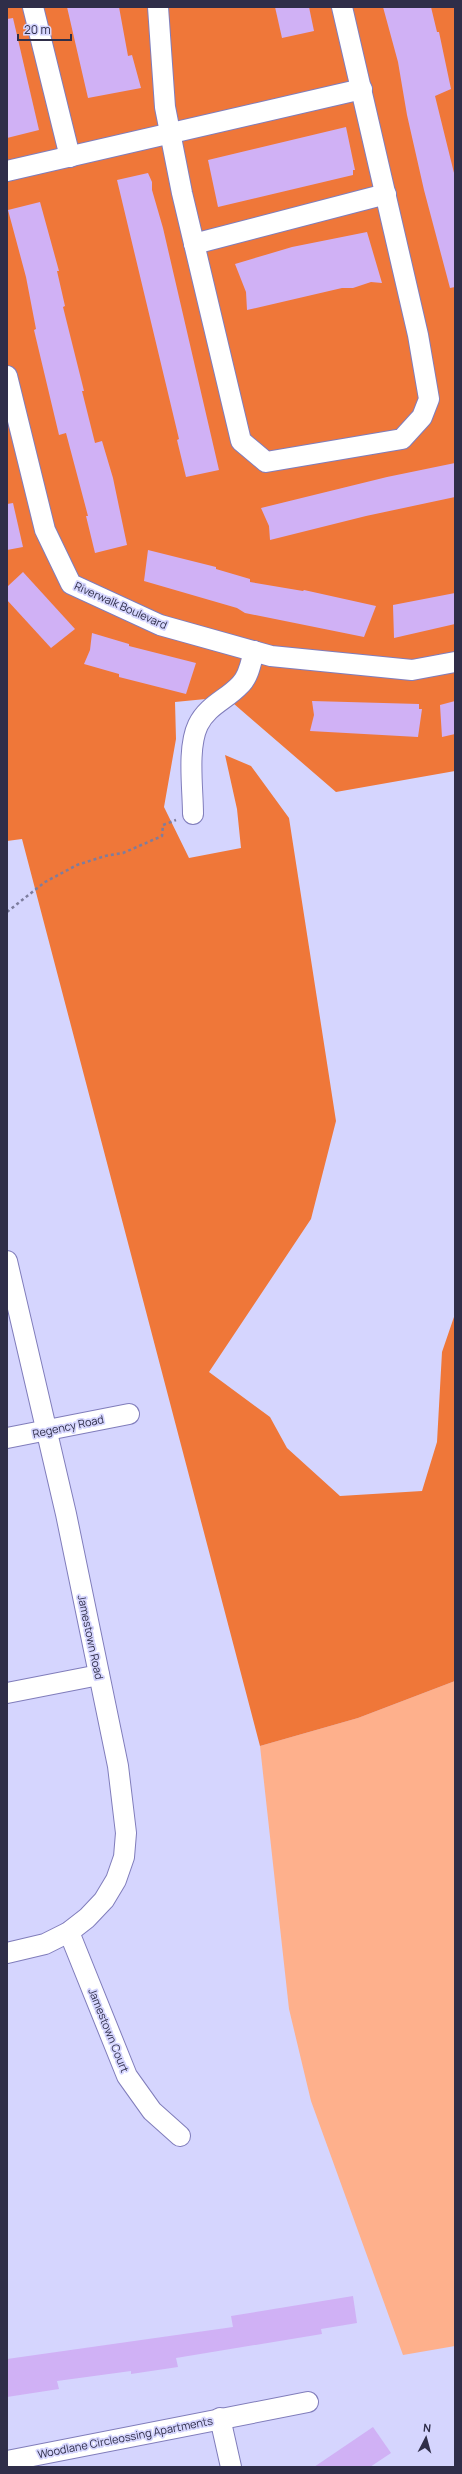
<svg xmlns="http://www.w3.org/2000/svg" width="462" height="2474" viewBox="0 0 462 2474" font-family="Manrope,sans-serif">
  <rect width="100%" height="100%" fill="#d5d5fe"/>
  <polygon fill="#feb08c" points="455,1681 455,2346 403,2355 311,2101 289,2009 260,1746 358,1718"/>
  <polygon fill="#ef7739" points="7,7 455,7 455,771 336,792 226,697 175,702 176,739 164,807 189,858 241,848 237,809 225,755 251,766 289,818 336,1121 311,1219 209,1372 270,1417 287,1448 340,1496 422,1491 437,1442 442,1352 455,1314 455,1681 358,1718 260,1746 22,839 7,841"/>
  <g fill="#d0b1f5">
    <polygon points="67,7 119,7 128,56 132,55 141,88 88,98"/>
    <polygon points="275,7 309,7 314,31 282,38"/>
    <polygon points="383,7 431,7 437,32 439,32 451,89 435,96 455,177 455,287 450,288 424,190 407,115 398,62"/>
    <polygon points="13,18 39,130 7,138 7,19"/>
    <polygon points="346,127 355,170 353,170 353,175 218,207 208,160"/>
    <polygon points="148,173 152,182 152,190 163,228 219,470 186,477 177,440 179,439 117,180"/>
    <polygon points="40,202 59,271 57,271 65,306 63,307 84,391 82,391 95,443 102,441 113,478 127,545 95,553 86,516 88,516 66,433 59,435 34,330 36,329 26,277 8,210"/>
    <polygon points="367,232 382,283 371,282 353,288 342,288 247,310 246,292 235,264 292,247"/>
    <polygon points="455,463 455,497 366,516 270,540 269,526 261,508 387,477"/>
    <polygon points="13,503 23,547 7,550 7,504"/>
    <polygon points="148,550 216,567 216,569 250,579 250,582 303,591 304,590 376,606 364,637 245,613 237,608 144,581"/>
    <polygon points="23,572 75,629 51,648 7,600 7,587"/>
    <polygon points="455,593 455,624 394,638 393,605"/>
    <polygon points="92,633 129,644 129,646 196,663 186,694 119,677 119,674 84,664 90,650"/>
    <polygon points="312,701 419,704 419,709 422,709 418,737 310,731 314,715"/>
    <polygon points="455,701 455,734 442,737 440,705"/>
    <polygon points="353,2296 357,2323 321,2329 322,2334 176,2358 178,2367 131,2374 131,2371 57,2381 59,2389 7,2397 7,2359 233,2327 231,2316"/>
    <polygon points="373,2427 391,2453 370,2467 314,2467"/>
  </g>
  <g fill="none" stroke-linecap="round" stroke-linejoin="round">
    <defs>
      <g id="minor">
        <polyline points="33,7 70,157"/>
        <polyline points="158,7 165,107 182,193 241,441 266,462 402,439 422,417 429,399 418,335 342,7"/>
        <polyline points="7,171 362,89"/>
        <polyline points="194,244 386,194"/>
        <polyline points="7,376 45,530 71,584 160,625 271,656 412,670 455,662"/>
        <path d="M193,814C193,789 187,748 198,725C208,705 226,700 240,685C249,677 251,662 254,651"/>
        <polyline points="7,1261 66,1514 118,1766 126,1833 124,1857 116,1880 104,1900 87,1918 69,1932 45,1944 7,1953"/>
        <polyline points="7,1438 129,1414"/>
        <polyline points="7,1693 99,1675"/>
        <polyline points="69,1932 127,2076 152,2111 180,2136"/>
        <polyline points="220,2418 231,2467"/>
        <polyline points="7,2461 308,2402"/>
      </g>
    </defs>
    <use href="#minor" stroke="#807dbb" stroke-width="22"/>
    <polyline stroke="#7d7d9e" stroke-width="2.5" stroke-dasharray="3 3" stroke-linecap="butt" points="7,912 45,882 77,865 105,856 123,853 162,836 163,825 176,820"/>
    <use href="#minor" stroke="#fff" stroke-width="20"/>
  </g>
  <g text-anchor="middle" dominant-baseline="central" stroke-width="3.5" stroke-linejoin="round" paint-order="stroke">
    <g font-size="11" fill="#2f2e49" stroke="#d5d5fe">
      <text transform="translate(121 605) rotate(24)">Riverwalk Boulevard</text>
      <text transform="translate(68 1426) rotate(-12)">Regency Road</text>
      <text transform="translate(91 1637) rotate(78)">Jamestown Road</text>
      <text transform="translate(109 2030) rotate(68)">Jamestown Court</text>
      <text transform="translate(125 2437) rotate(-11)">Woodlane Circleossing Apartments</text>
    </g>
  </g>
  <rect width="462" height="2474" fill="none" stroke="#2f2e49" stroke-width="16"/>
  <g transform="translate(426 2438) rotate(6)" stroke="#d5d5fe" stroke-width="3" paint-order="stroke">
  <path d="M0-3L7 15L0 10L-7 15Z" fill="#2f2e49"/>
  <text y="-6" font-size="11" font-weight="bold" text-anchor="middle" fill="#2f2e49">N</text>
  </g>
  <path d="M18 34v6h53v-6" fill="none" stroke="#2f2e49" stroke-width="2"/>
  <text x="24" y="34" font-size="12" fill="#2f2e49" stroke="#d5d5fe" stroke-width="3" paint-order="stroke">20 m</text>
</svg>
